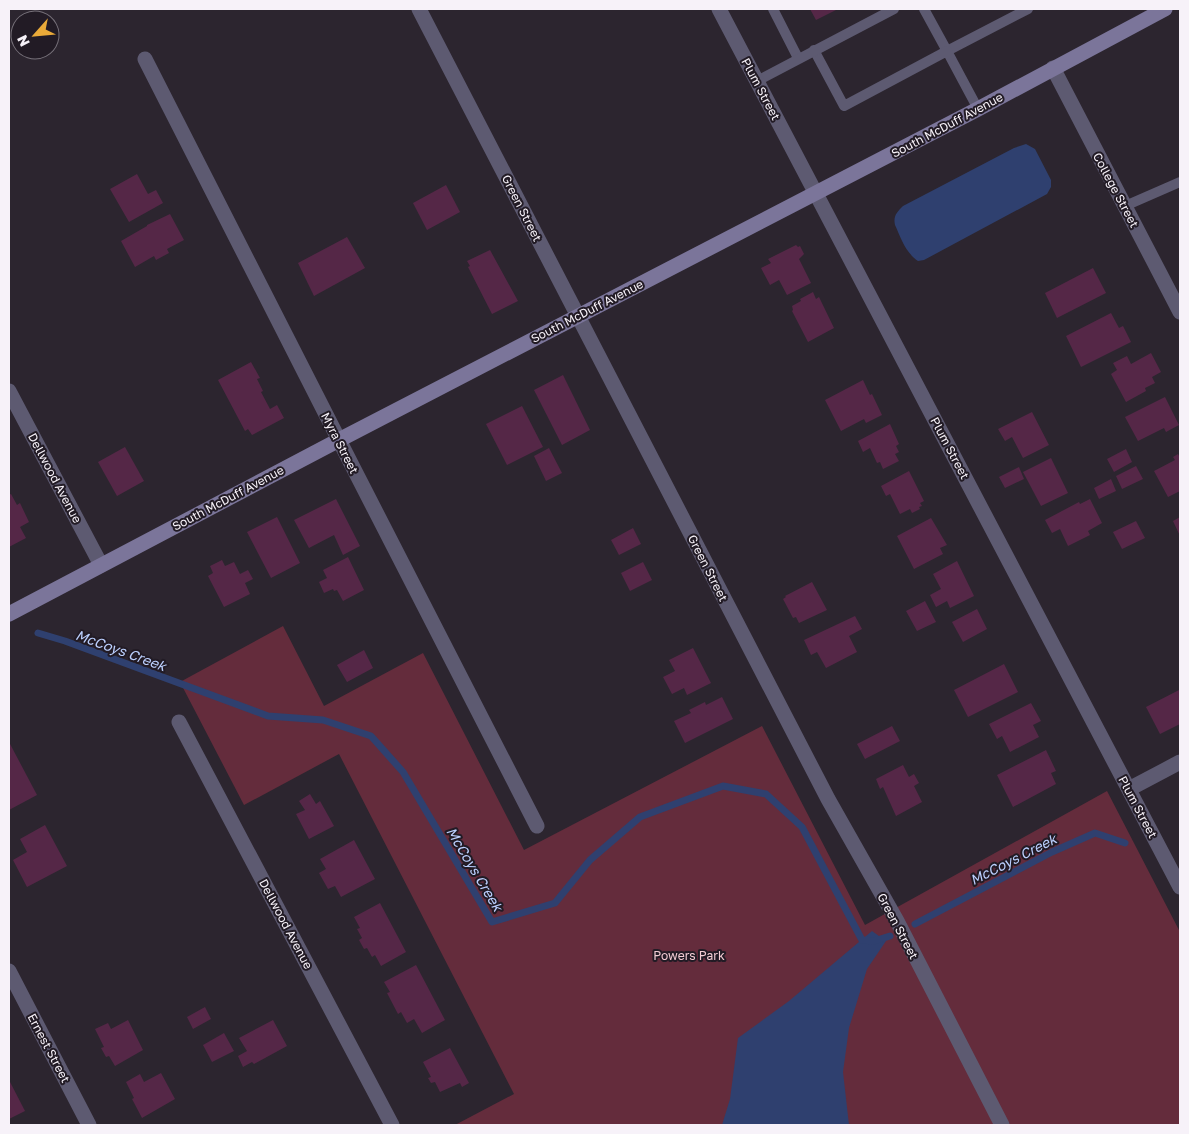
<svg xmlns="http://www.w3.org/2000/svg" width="1189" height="1134" viewBox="0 0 1189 1134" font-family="'Golos Text',sans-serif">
  <rect width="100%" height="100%" fill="#2c252f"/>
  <polygon fill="#642c3c" points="283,626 324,706 423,653 524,850 762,726 865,925 1107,791 1180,932 1180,1125 455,1125 514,1094 339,754 244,805 180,682"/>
  <g fill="#2f406f">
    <path d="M1026,144L1035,149L1051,180V187L1047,194L924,260L918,261C905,252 901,238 895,225C893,216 897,212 903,206L1014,148Z"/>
    <polygon points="872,931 886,941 867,969 849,1028 843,1072 849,1125 722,1125 730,1099 738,1038 789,1001"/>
  </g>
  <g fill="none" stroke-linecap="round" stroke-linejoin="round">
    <g stroke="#2f406f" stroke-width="7">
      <polyline points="38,633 65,641 268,716 323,720 371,736 403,772 492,922 555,903 590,860 640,817 723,786 766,794 802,827 862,940 874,941 890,936"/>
      <polyline points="915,924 1052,852 1095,833 1125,843"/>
    </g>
  </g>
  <g fill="#552747">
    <polygon points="810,9 838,9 816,20"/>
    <polygon points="137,174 148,194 156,190 163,203 129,222 110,189"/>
    <polygon points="446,185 460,212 427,230 413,203"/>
    <polygon points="170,214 184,240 167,249 169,253 156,260 154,256 135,267 121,241 147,226 147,225"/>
    <polygon points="347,237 365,268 314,296 298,263"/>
    <polygon points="796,245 798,247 800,246 804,254 799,259 811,283 787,295 779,280 770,285 761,268 771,263 768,259"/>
    <polygon points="490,250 518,301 492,314 468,267 470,266 467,261"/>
    <polygon points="1093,268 1106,293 1057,318 1045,293"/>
    <polygon points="813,292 816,299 819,297 834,328 808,342 792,311 793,310 792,306 801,301 800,299"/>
    <polygon points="1111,313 1119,328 1123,326 1131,342 1081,367 1066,336"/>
    <polygon points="1151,353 1161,372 1152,377 1155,383 1145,388 1146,391 1126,402 1111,374 1117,370 1113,363 1127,356 1131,364"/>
    <polygon points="251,362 260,378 257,379 263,391 261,392 270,409 277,405 284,418 252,435 248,429 245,431 218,380"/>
    <polygon points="563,375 590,430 562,445 534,390"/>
    <polygon points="863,380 870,395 872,394 882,415 866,423 864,419 841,431 825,400"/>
    <polygon points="1165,397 1179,425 1166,432 1164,428 1138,441 1125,417"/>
    <polygon points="522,406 543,447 507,465 486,424"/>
    <polygon points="1032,412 1049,445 1023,458 1012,437 1005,441 998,429"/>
    <polygon points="890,424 899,444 896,446 899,452 895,454 899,461 883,469 880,462 877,463 870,448 863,452 858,441"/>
    <polygon points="125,447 144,481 117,496 98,462"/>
    <polygon points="549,448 562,473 546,481 534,456"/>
    <polygon points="1126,449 1132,462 1114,472 1107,459"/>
    <polygon points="1178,454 1180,458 1180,491 1168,497 1154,471 1175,460 1173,457"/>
    <polygon points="1051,458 1068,493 1041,506 1023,472"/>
    <polygon points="1136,466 1143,479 1122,489 1116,476"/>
    <polygon points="1019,467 1024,479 1005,488 999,477"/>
    <polygon points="909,471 924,501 920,503 922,506 919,507 920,509 912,513 910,509 900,514 890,494 886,496 881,486"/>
    <polygon points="1111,479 1116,491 1099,499 1094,488"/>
    <polygon points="11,494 17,505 20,503 29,522 20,527 26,538 9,547 9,495"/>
    <polygon points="336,499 360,546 343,555 334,535 309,548 294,520"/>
    <polygon points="1090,499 1102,523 1088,531 1090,535 1068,546 1060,529 1052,533 1045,520 1079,502 1080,504"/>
    <polygon points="277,517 300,563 271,578 247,532"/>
    <polygon points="1180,517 1180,536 1173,521"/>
    <polygon points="931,518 947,545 940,548 943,554 914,569 897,536"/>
    <polygon points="1136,521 1145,538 1122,549 1113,532"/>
    <polygon points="633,528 641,544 619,555 611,540"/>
    <polygon points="348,557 364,590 343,601 337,590 334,591 333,589 324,593 319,582 327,578 323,570"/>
    <polygon points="222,560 225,566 234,562 240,574 248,570 253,579 245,583 250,594 224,607 208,576 213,573 210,566"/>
    <polygon points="957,561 974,596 950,608 947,601 936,607 930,595 941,589 933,574"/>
    <polygon points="643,562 652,580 630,591 621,573"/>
    <polygon points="812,582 827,610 799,623 796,617 793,618 783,599 786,597 785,596"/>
    <polygon points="925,601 936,622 917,631 906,611"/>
    <polygon points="977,609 987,629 963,642 952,622"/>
    <polygon points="855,616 862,629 849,636 857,652 826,668 817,652 811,655 804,640"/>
    <polygon points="693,648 711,683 687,695 684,688 672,694 663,677 675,671 669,660"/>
    <polygon points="364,650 373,668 347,682 337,665"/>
    <polygon points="1004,664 1018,692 968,717 954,690"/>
    <polygon points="1179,690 1180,693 1180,724 1160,734 1146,707"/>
    <polygon points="722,697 733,719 685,743 674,721 691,713 689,710 705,702 706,705"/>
    <polygon points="1031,703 1041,721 1033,725 1039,737 1010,752 1002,736 997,739 989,724"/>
    <polygon points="892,726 900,741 865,759 857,744"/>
    <polygon points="9,742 37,795 9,810"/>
    <polygon points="1046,750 1056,771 1051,773 1056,784 1013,807 997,775"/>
    <polygon points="903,765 909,777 914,774 919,783 914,786 922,802 896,816 883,787 880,789 876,779"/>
    <polygon points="310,794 316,804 320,801 334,826 309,839 296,814 305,810 299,801"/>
    <polygon points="45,825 67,866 27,887 13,860 27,852 20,839"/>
    <polygon points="354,840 375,879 341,897 335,886 328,889 319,873 326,869 320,859"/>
    <polygon points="380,903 406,952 381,966 375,955 372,957 367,948 364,949 359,940 362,938 357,929 360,928 354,917"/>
    <polygon points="416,965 445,1020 422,1033 414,1019 407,1023 401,1012 398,1014 387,993 390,992 384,982"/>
    <polygon points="205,1007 211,1019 193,1029 187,1017"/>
    <polygon points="128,1020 143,1050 115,1066 109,1056 106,1057 101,1048 104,1047 95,1029 108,1023 111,1029"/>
    <polygon points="273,1020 287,1046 254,1064 252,1062 243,1067 238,1056 247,1051 239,1038"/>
    <polygon points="224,1033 234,1051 212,1062 203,1045"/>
    <polygon points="450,1048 469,1083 462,1087 460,1083 440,1092 435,1082 431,1083 428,1078 431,1077 423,1062"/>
    <polygon points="161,1073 175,1099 142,1118 132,1099 134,1098 126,1082 140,1074 144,1082"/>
    <polygon points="9,1080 25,1111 9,1119"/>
  </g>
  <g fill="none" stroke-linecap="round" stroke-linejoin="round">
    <g stroke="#5d5a71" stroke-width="10">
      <polyline points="773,9 798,58"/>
      <polyline points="924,9 947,51 1028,9"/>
      <polyline points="814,50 844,106 947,51 978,109"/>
      <polyline points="757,81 894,9"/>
      <polyline points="1125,206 1180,182"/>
    </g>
    <g stroke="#5d5a71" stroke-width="15">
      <polyline points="419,9 828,799 897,921 1002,1125"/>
      <polyline points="719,9 1180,887"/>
      <polyline points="145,59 339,440 537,826"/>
      <polyline points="1053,68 1180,312"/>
      <polyline points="9,391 101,565"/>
      <polyline points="179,722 392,1125"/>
      <polyline points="1129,789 1180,762"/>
      <polyline points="9,971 89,1125"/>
    </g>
    <polyline stroke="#7b759a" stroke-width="15" points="9,614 339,440 978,109 1165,9"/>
  </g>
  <g text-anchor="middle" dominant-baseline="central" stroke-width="4" stroke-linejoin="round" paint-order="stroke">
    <g font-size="12" fill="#f7f2f9" stroke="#221b25">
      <text transform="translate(761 89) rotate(62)">Plum Street</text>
      <text transform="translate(947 125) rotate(-28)">South McDuff Avenue</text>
      <text transform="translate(1116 190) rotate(62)">College Street</text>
      <text transform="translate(522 208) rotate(63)">Green Street</text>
      <text transform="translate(587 311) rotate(-27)">South McDuff Avenue</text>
      <text transform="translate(340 443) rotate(63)">Myra Street</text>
      <text transform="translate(950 448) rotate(62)">Plum Street</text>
      <text transform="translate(55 478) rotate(62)">Dellwood Avenue</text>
      <text transform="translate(228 498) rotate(-28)">South McDuff Avenue</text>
      <text transform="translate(708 568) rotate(63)">Green Street</text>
      <text transform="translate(1138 807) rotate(62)">Plum Street</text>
      <text transform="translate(286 924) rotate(62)">Dellwood Avenue</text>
      <text transform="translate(898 926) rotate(62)">Green Street</text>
      <text transform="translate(49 1048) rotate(62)">Ernest Street</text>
    </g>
    <g font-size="12" fill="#f3ccd4" stroke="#221b25">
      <text x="689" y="955">Powers Park</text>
    </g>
    <g font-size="14" font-style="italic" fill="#bbcffd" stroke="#221b25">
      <text transform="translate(121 650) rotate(20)">McCoys Creek</text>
      <text transform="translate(1013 859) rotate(-27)">McCoys Creek</text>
      <text transform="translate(475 869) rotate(59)">McCoys Creek</text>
    </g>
  </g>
  <rect width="1189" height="1134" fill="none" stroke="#f7f2f9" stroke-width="20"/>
  <g transform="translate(35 35) rotate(243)"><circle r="24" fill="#221b25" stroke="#77717a"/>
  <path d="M0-4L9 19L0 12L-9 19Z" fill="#eaaa39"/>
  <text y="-8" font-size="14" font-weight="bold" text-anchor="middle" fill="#f7f2f9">N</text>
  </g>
</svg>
